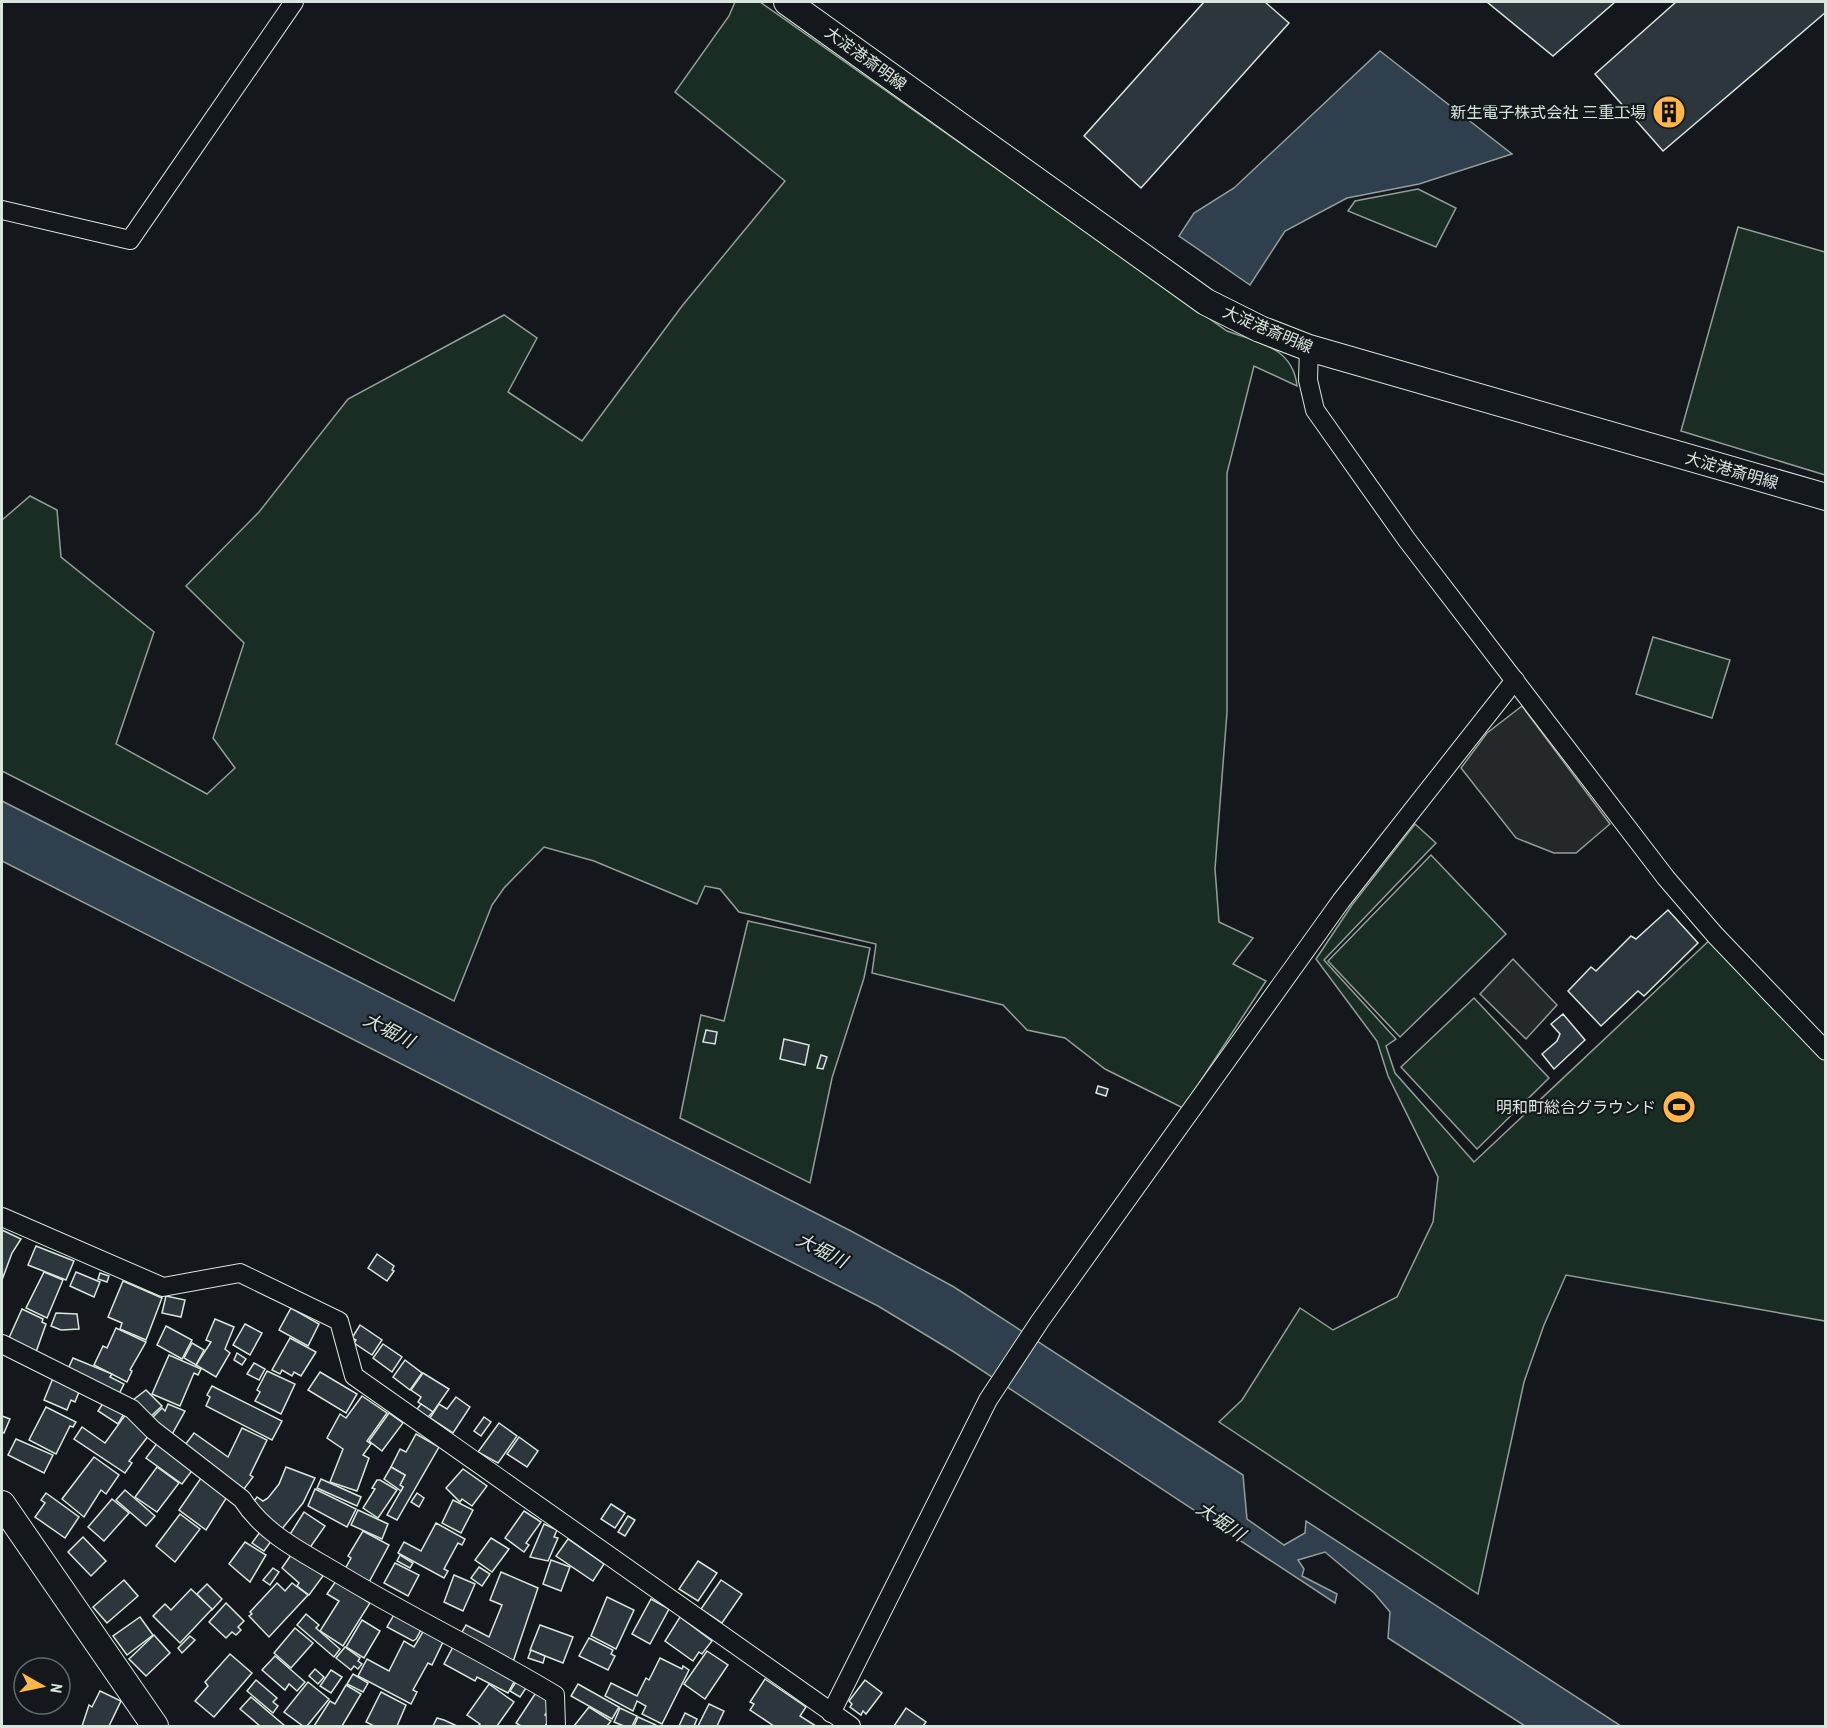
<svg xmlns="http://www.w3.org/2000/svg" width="1827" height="1728" viewBox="0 0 1827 1728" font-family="'Archivo Narrow','Noto Sans JP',sans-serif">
  <rect width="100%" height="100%" fill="#14181c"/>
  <g fill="#1a2d24" stroke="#939e99" stroke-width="1.5">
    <path d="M735,2H760L1227,331C1259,343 1293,347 1297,386L1254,366L1227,473V712L1215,869L1219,922L1253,938L1233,964L1266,981L1183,1108L1105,1069L1065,1038L1027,1030L1003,1005L872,973L876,944L739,912L720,889L705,886L697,904L594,861L544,847L504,888L492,905L454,1001L2,771V520L30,496L57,510L61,557L154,632L116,744L207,794L235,768L213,738L244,643L186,586L259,512L348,399L504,315L537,338L508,392L582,441L682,306L785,181L675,92L729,16Z"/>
    <polygon points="1418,189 1456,208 1436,247 1348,211 1355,201"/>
    <polygon points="1738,227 1825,252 1825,475 1681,431"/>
    <polygon points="1653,637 1730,660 1712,718 1636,694"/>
    <polygon points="1415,824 1436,843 1324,960 1396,1039 1386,1046 1395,1073 1474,1162 1715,935 1825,1052 1825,1321 1566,1275 1544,1325 1524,1382 1478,1594 1219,1422 1242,1400 1300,1308 1333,1330 1397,1297 1433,1222 1438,1177 1388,1076 1377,1041 1316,959 1352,905"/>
    <polygon points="1431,855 1506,934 1400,1037 1328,961"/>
    <polygon points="748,921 870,948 864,978 832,1078 810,1183 680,1118 701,1015 724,1021"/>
    <polygon points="1474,998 1549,1078 1477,1149 1401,1067"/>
  </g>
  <g fill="#24282b" stroke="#939e99" stroke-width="1.5">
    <polygon points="1522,706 1610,824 1576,853 1554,853 1516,838 1461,768 1487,733"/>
    <polygon points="1513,959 1557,1005 1526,1039 1480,994"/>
  </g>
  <g fill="#2f3f4d" stroke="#939e99" stroke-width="1.5">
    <polygon points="1380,51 1512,154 1419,184 1347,198 1285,231 1250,285 1179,236 1194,213 1234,188"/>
    <polygon points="2,801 851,1231 954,1287 1243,1475 1247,1519 1284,1545 1305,1533 1306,1521 1621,1726 1525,1726 1388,1638 1390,1612 1374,1593 1325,1552 1298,1560 1304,1569 1302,1576 1337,1594 1335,1603 954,1352 878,1306 2,861"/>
  </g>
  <g fill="#2c363c" stroke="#d8e6dc" stroke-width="1.5">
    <polygon points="1204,2 1265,2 1289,23 1141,188 1084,136"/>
    <polygon points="1487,2 1615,2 1553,56"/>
    <polygon points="1676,2 1826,2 1826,12 1663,151 1595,74"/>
    <polygon points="1668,910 1698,943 1644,996 1638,991 1601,1026 1568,991 1591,967 1596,971 1631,936 1636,939"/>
    <polygon points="1563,1014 1585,1040 1554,1069 1542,1054 1557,1041 1560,1034 1551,1024"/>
    <polygon points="706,1030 717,1032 715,1044 703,1042"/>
    <polygon points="784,1039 809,1045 805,1065 780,1059"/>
    <polygon points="821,1055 827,1057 823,1069 817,1068"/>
    <polygon points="1098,1086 1108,1089 1106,1096 1096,1093"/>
    <polygon points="2,1230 21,1239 12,1253 2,1280"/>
    <polygon points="36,1246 74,1261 66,1280 28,1265"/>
    <polygon points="377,1254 394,1266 392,1270 394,1271 387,1281 368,1268"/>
    <polygon points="44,1272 63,1280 47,1318 26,1308"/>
    <polygon points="76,1272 100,1282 94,1297 70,1286"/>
    <polygon points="100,1273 109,1276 107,1282 98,1279"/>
    <polygon points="123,1281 162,1298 146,1340 120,1329 122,1323 108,1317"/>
    <polygon points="166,1296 185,1300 181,1317 162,1313"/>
    <polygon points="291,1308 319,1324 308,1346 279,1330"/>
    <polygon points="22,1309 43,1319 42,1322 46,1324 36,1352 8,1340"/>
    <polygon points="56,1313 77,1314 79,1329 61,1330 51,1326"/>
    <polygon points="215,1319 234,1327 225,1349 230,1353 216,1377 196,1365 211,1342 206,1340"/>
    <polygon points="245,1324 262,1333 250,1355 233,1345"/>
    <polygon points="360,1325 382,1340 372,1355 354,1343 356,1340 352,1338"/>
    <polygon points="166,1326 192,1340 182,1359 157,1345"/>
    <polygon points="116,1328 146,1342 130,1370 132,1371 127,1382 94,1365 103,1346 107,1348"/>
    <polygon points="290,1338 316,1352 301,1376 294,1372 292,1376 282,1370 280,1374 272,1370"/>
    <polygon points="192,1343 204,1350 196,1365 184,1358"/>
    <polygon points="383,1344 402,1357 392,1372 373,1358"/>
    <polygon points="237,1353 246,1359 242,1365 234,1360"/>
    <polygon points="169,1355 201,1369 198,1375 194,1373 180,1406 152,1394"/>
    <polygon points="73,1358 112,1374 110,1377 124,1384 119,1394 67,1371"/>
    <polygon points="405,1360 422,1373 410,1390 393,1377"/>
    <polygon points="254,1363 265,1369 259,1380 247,1374"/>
    <polygon points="267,1371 295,1384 281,1414 255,1401 260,1392 257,1390"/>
    <polygon points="320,1372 357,1394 346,1413 308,1390"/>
    <polygon points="423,1373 449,1389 433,1412 418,1402 421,1397 411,1390"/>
    <polygon points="53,1378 79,1392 75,1402 71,1400 67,1410 44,1400"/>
    <polygon points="212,1386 282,1421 272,1440 206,1406 210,1397 207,1395"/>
    <polygon points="146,1390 162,1406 150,1417 133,1400"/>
    <polygon points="362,1396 387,1413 367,1441 371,1444 363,1455 369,1458 357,1491 330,1482 343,1449 327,1438 340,1414 346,1418"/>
    <polygon points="456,1397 470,1407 453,1433 430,1418 439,1404 447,1409"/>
    <polygon points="105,1400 125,1412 118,1424 98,1411"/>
    <polygon points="168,1404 185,1411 171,1436 151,1419 162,1408 165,1411"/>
    <polygon points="421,1404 433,1412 428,1417 417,1409"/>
    <polygon points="46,1407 76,1422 73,1427 70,1426 56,1454 29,1440"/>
    <polygon points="389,1413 403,1423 382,1451 369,1441"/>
    <polygon points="126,1414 149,1435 129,1461 132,1463 125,1473 74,1439 82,1427 105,1443"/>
    <polygon points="2,1416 10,1419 4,1433 2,1432"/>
    <polygon points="484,1417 491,1422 481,1436 474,1431"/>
    <polygon points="499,1423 517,1436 498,1463 478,1452"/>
    <polygon points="242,1428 267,1440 250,1475 253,1477 244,1489 185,1445 194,1433 228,1457"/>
    <polygon points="416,1434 439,1447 397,1520 387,1515 403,1487 400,1485 405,1475 391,1467 400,1449 406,1452"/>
    <polygon points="519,1437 538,1451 527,1467 507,1454"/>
    <polygon points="16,1439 53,1455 44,1473 8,1455"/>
    <polygon points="158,1442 194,1468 182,1484 146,1458"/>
    <polygon points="94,1457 119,1475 106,1494 101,1490 84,1517 62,1499"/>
    <polygon points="157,1467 179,1483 157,1512 135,1497"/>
    <polygon points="286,1467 315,1478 303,1503 281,1530 252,1504 257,1497 263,1501 268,1498 279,1484"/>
    <polygon points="391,1467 405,1475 400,1485 403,1487 401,1491 384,1479"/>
    <polygon points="463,1469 487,1486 472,1506 462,1499 460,1502 446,1488"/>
    <polygon points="201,1478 227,1497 206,1530 179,1510"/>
    <polygon points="321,1479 361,1497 357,1506 317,1488"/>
    <polygon points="377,1480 380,1480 397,1490 378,1518 363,1508 375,1489 372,1488"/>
    <polygon points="315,1489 356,1509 347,1527 308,1506"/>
    <polygon points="125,1490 155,1516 146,1526 116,1500"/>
    <polygon points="46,1493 79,1517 65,1538 35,1517 45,1503 41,1500"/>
    <polygon points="417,1493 424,1498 419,1507 411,1502"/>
    <polygon points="112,1499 129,1513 104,1541 88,1527"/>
    <polygon points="453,1500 473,1510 461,1533 442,1523"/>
    <polygon points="611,1504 625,1513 615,1528 601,1519"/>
    <polygon points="358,1510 388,1524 382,1539 351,1525"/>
    <polygon points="524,1511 541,1522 526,1543 529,1545 524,1552 505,1538"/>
    <polygon points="304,1512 325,1526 309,1549 289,1536"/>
    <polygon points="180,1514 200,1529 175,1562 156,1546"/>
    <polygon points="628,1516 635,1520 625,1536 618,1532"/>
    <polygon points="436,1523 465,1539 462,1545 458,1543 444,1569 448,1571 444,1578 398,1553 404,1542 421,1551"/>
    <polygon points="544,1524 557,1530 554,1537 558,1538 548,1561 530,1557"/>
    <polygon points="363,1531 389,1545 368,1584 344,1571 351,1558 348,1556"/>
    <polygon points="260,1532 272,1540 264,1551 252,1543"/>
    <polygon points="83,1537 106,1561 91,1576 68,1552"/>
    <polygon points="491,1538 509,1549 492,1572 475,1560"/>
    <polygon points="568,1539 604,1564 593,1581 556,1556"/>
    <polygon points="245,1542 266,1555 250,1582 229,1564"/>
    <polygon points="293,1552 323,1576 309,1595 297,1586 299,1583 282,1568"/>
    <polygon points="400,1555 413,1563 410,1568 397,1561"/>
    <polygon points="551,1560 570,1567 561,1591 543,1584"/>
    <polygon points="698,1561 717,1573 698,1601 679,1589"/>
    <polygon points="395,1563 419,1575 408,1596 384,1583"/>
    <polygon points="479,1567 490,1574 482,1586 471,1578"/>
    <polygon points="273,1568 279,1572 270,1585 263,1580"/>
    <polygon points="501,1572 538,1588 513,1662 461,1634 466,1625 489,1637 502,1605 490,1600"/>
    <polygon points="454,1575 475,1584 463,1611 444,1602"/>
    <polygon points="124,1580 138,1596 107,1623 93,1607"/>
    <polygon points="721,1580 742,1594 722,1623 701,1609"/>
    <polygon points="336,1581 370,1603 343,1646 320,1631 339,1601 327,1594"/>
    <polygon points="277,1583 285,1591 292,1583 308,1595 269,1637 249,1616 252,1614 250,1612"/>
    <polygon points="207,1584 222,1599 212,1610 197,1594"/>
    <polygon points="191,1589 212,1609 180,1643 153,1616 165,1604 171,1610"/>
    <polygon points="607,1597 634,1610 616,1649 591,1636"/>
    <polygon points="651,1599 669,1609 650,1644 632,1634"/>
    <polygon points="226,1603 244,1621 238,1627 241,1630 236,1635 232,1632 226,1638 209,1622"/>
    <polygon points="395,1613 422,1628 416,1639 413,1641 387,1627"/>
    <polygon points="306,1614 319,1625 316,1628 340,1649 334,1657 297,1625"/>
    <polygon points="140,1617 153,1635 127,1655 113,1636"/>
    <polygon points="680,1617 712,1641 702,1654 699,1652 693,1661 665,1641"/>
    <polygon points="362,1620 380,1631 364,1658 346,1647"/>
    <polygon points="540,1625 573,1637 563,1663 530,1650"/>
    <polygon points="295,1628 313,1643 291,1668 274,1653"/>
    <polygon points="424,1630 444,1640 432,1665 428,1663 413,1690 417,1692 411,1704 358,1676 367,1659 389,1671 404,1641 414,1647"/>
    <polygon points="154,1635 170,1653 146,1676 129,1659"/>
    <polygon points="190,1636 195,1640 182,1653 178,1648"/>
    <polygon points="589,1638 613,1650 611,1654 615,1656 608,1670 579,1656"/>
    <polygon points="454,1645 516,1678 508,1693 477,1677 475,1681 444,1664"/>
    <polygon points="345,1647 360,1658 358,1661 362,1664 358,1669 354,1666 351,1670 336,1658"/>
    <polygon points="531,1650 545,1656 543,1663 528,1658"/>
    <polygon points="707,1651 728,1665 705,1699 684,1684"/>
    <polygon points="230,1654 252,1673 214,1717 195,1701 208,1686 205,1682"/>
    <polygon points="275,1656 305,1682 297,1691 289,1684 285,1690 262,1670"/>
    <polygon points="660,1658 682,1669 683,1666 689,1670 662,1724 642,1714 646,1706 637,1701 633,1711 605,1696 611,1683 637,1696 646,1678 649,1680"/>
    <polygon points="315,1669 324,1677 318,1684 309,1676"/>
    <polygon points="331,1670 342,1677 331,1693 320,1686"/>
    <polygon points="353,1674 368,1683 363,1692 347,1684"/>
    <polygon points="518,1679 528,1685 520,1697 510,1691"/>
    <polygon points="765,1679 806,1707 800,1716 816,1726 774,1726 750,1710 754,1704 750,1702"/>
    <polygon points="256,1680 277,1698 273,1702 278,1706 273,1713 247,1691"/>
    <polygon points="865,1680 882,1693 866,1714 863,1711 861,1715 850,1707 852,1704 849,1701"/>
    <polygon points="308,1682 329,1699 307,1726 303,1726 284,1712"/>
    <polygon points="489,1684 514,1702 497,1726 478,1726 480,1724 467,1715"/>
    <polygon points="578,1684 619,1707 612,1719 571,1696"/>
    <polygon points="346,1685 361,1694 342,1726 314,1726 330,1701 335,1704"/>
    <polygon points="100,1691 121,1701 109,1726 82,1726 89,1705 92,1707"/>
    <polygon points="537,1691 549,1699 551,1706 545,1715 551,1718 545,1726 521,1726 516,1723"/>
    <polygon points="381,1692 406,1705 397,1726 374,1726 366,1722"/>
    <polygon points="251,1697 285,1726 260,1726 240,1709"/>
    <polygon points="709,1704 724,1711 717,1726 698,1726"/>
    <polygon points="589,1707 611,1721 607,1726 574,1726"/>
    <polygon points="620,1708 637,1716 632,1726 624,1726 614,1722"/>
    <polygon points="906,1708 926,1722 923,1726 894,1726"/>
    <polygon points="685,1713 697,1719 694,1726 679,1726"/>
    <polygon points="638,1717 656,1725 656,1726 634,1726"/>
    <polygon points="437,1718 444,1720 457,1726 433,1726"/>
  </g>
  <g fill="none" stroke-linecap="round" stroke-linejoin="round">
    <defs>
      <g id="street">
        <polyline points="2,210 130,240 294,2"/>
        <polyline points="1309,348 1308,380 1315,410 1407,540 1666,878 1715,935 1826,1051"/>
        <polyline points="2,1217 163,1287 240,1273 339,1321 354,1376 851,1726"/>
        <path d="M2,1344L132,1409L153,1430L242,1499C265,1535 304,1553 339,1574C410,1617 484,1652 555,1695L556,1726"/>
        <polyline points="831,1713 988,1400 1040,1321 1341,901 1515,680"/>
      </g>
      <g id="secondary">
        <polyline points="787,2 1206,302 1260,329 1309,348 1826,497"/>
        <polyline points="2,1504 155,1726"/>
      </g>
    </defs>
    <use href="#street" stroke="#d8e6dc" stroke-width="20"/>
    <use href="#secondary" stroke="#d8e6dc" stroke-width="28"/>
    <use href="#street" stroke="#14181c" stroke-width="18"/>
    <use href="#secondary" stroke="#14181c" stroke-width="26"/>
  </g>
  <defs>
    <symbol id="building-disc" viewBox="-11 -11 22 22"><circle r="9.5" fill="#ffb74d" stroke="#14181c"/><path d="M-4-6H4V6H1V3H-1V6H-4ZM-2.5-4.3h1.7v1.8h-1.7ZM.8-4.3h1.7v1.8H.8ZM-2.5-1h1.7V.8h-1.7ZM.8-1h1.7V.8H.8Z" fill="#111"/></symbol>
    <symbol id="stadium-disc" viewBox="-11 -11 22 22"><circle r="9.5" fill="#ffb74d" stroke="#14181c"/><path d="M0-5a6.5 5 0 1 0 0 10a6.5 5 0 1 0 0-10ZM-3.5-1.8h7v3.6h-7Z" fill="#111"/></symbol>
  </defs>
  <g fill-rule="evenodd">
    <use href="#building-disc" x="1650" y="93" width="38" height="38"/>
    <use href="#stadium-disc" x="1660" y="1088" width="38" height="38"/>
  </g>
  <g text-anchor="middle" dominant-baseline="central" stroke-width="4.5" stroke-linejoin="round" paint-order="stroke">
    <g font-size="16" fill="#d8e6dc" stroke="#14181c">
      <text transform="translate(866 58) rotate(36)">大淀港斎明線</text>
      <text transform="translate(1268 329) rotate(23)">大淀港斎明線</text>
      <text transform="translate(1732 470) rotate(16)">大淀港斎明線</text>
    </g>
    <g font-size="16" fill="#d8e6dc" stroke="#14181c" text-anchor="end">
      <text x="1646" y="112">新生電子株式会社 三重工場</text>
      <text x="1656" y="1107">明和町総合グラウンド</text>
    </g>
    <g font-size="18" font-style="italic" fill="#d8e6dc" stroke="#14181c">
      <text transform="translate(389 1030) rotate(27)">大堀川</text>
      <text transform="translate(822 1250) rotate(27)">大堀川</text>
      <text transform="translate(1221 1521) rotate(34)">大堀川</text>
    </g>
  </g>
  <rect width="1827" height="1728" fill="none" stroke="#d8e6dc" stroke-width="6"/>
  <g transform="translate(42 1686) rotate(99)"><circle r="28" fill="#14181c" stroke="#626a69" stroke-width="1.5"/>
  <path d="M0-4.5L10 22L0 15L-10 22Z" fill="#ffb74d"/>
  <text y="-9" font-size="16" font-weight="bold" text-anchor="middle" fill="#d8e6dc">N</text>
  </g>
</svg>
